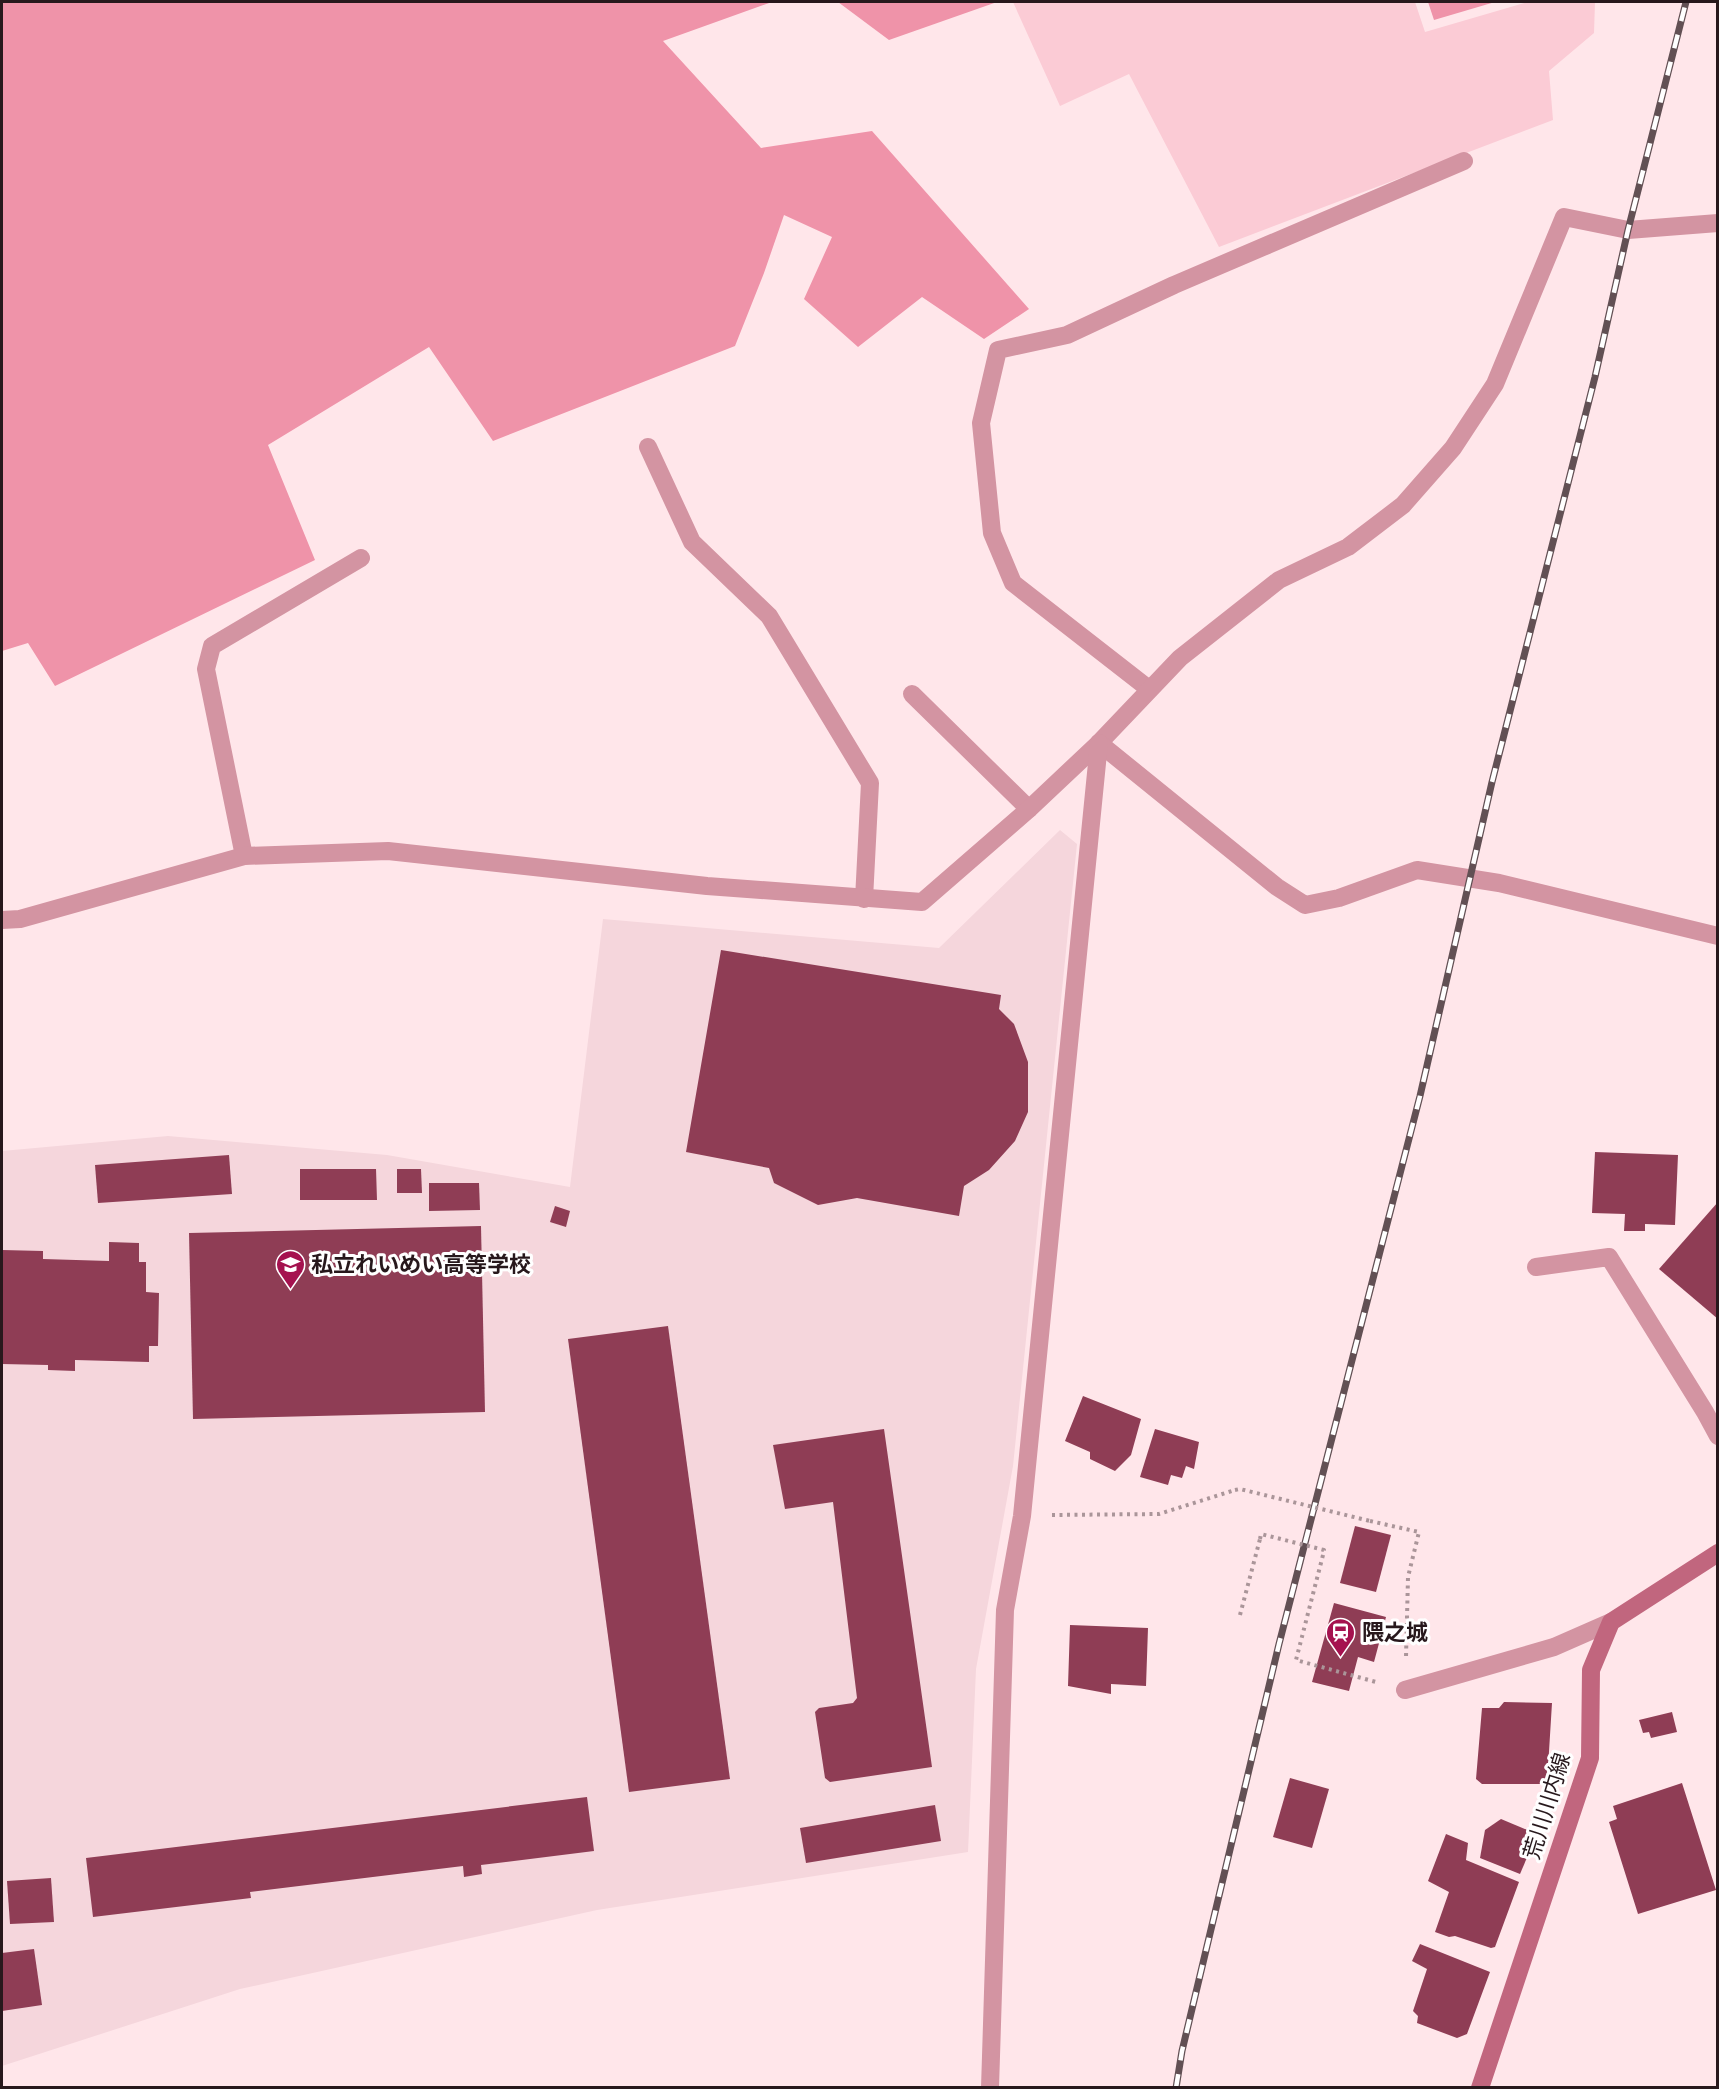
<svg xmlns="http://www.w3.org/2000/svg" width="1719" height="2089" viewBox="0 0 1719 2089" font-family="Figtree,'Noto Sans JP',sans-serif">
  <rect width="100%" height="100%" fill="#ffe6ea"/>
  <polygon fill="#f5d6dc" points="1060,830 1077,844 1013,1466 976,1669 968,1852 597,1910 240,1989 2,2066 2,1151 168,1136 387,1155 570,1187 603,919 939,948"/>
  <polygon fill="#fbcbd5" points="1013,2 1415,2 1425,32 1528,2 1595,2 1594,33 1549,71 1553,120 1219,247 1129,74 1060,106"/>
  <g fill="#ef93a9">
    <polygon points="2,2 772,2 663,41 761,148 872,131 1029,309 984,339 922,297 858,347 804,299 832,237 784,215 764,273 735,346 493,441 429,347 268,445 315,560 55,686 28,643 2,651"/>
    <polygon points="838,2 997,2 889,40"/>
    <polygon points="1428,2 1495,2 1434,20"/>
  </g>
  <g fill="#8f3d55">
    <polygon points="721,950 1001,995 999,1009 1014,1024 1028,1062 1028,1112 1015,1141 989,1170 964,1186 959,1216 857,1198 818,1205 774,1183 769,1168 686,1152"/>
    <polygon points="1595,1152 1678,1155 1675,1225 1645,1224 1645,1231 1624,1231 1625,1214 1592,1213"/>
    <polygon points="229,1155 232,1194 98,1203 95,1165"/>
    <polygon points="300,1169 376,1169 377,1200 300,1200"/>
    <polygon points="397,1169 421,1169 422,1193 397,1193"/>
    <polygon points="429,1183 479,1183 480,1210 429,1211"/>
    <polygon points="1718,1202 1718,1319 1659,1269"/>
    <polygon points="555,1206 570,1211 566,1227 550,1222"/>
    <polygon points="481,1226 485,1412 193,1419 189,1233"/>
    <polygon points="109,1242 139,1243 139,1262 146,1262 146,1292 159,1293 158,1346 149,1346 149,1362 75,1360 75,1371 48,1370 48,1365 2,1364 2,1250 43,1251 43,1259 109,1261"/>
    <polygon points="668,1326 730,1779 629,1792 568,1339"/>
    <polygon points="1083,1396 1141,1419 1131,1455 1115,1471 1090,1459 1090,1452 1065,1441"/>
    <polygon points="884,1429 932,1767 830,1782 825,1778 815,1712 819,1708 853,1703 857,1698 833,1502 785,1509 773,1445"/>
    <polygon points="1155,1429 1199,1442 1194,1469 1186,1466 1182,1478 1171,1475 1168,1485 1140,1477"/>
    <polygon points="1355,1526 1391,1535 1376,1592 1340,1583"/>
    <polygon points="1334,1603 1386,1617 1374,1662 1358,1657 1349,1691 1312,1682"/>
    <polygon points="1070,1625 1148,1628 1146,1686 1111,1684 1111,1694 1068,1686"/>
    <polygon points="1504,1702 1552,1703 1547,1784 1482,1784 1476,1779 1482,1708 1499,1708"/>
    <polygon points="1672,1712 1677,1732 1651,1738 1649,1732 1643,1733 1639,1720"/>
    <polygon points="1290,1778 1329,1789 1312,1848 1273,1837"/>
    <polygon points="1682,1783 1716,1890 1638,1914 1609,1822 1617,1819 1613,1806"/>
    <polygon points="587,1797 594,1851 481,1865 482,1874 464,1877 463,1866 250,1892 251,1898 93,1917 86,1858"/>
    <polygon points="935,1805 941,1841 806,1863 800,1828"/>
    <polygon points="1501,1819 1537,1834 1520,1874 1480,1858 1485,1830"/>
    <polygon points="1446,1834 1468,1843 1466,1860 1519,1882 1495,1947 1491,1948 1455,1936 1449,1937 1435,1932 1449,1892 1428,1881"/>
    <polygon points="51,1878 54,1922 10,1924 7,1881"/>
    <polygon points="1420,1944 1490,1972 1467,2034 1457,2038 1417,2023 1418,2016 1413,2011 1427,1969 1412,1961"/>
    <polygon points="34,1949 42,2005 2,2011 2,1953"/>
  </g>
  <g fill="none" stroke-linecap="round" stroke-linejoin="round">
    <g stroke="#aa9599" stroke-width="4" stroke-dasharray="3 4.5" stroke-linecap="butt">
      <polyline points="1052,1515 1159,1514 1235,1490"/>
      <polyline points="1370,1521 1419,1532 1408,1577 1406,1657"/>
      <polyline points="1323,1555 1296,1660 1376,1682"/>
      <polyline points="1240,1615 1260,1539"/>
    </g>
    <g stroke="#d394a2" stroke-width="18">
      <polyline points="1149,689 1013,583 992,533 981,423 998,350 1067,335 1174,285 1464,161"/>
      <polyline points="1099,743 1180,658 1279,580 1348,547 1403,505 1453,448 1495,384 1564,217 1628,230 1718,223"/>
      <polyline points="1405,1690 1554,1647 1611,1622"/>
    </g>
    <g stroke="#d394a2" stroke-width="18">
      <polyline points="648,447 692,542 769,616 870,783 864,899"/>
      <polyline points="912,694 1029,809"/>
      <polyline points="1099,743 1277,887 1305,905 1339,898 1417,870 1499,883 1718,936"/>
      <polyline points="244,856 206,669 212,646 361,558"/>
      <polyline points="2,920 20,919 244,856 388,851 707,886 922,902 1029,809 1099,743"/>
      <polyline points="1536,1267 1609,1257 1705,1412 1718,1436"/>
      <polyline points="990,2088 1005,1610 1022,1516 1099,743"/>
    </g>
    <polyline stroke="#c1667e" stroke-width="18" points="1480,2088 1590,1758 1591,1670 1611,1622 1718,1553"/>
    <defs>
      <polyline id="rail" points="1176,2088 1182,2051 1279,1644 1420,1096 1492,782 1595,377 1628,230 1686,2"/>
    </defs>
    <use href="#rail" stroke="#625054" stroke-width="7"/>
    <use href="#rail" stroke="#fff" stroke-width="4.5" stroke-dasharray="14" stroke-linecap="butt"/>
    <g stroke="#aa9599" stroke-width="4" stroke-dasharray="3 4.5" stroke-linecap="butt">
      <polyline points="1235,1490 1240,1489 1370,1521"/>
      <polyline points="1260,1539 1261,1534 1324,1550 1323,1555"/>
    </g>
  </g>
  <defs>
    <symbol id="school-pin" viewBox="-11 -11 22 30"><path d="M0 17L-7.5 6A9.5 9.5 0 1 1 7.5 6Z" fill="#a5124f" stroke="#fff"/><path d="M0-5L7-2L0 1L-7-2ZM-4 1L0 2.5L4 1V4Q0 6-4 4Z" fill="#fff"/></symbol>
    <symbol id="station-pin" viewBox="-11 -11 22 30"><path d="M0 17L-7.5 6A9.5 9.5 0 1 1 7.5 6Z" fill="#a5124f" stroke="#fff"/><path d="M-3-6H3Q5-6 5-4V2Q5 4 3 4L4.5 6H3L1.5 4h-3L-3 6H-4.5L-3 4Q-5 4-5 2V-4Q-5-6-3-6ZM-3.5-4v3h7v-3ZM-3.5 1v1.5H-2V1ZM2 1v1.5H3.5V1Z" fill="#fff"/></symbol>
  </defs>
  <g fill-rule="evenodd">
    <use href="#school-pin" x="274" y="1248" width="33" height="45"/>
    <use href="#station-pin" x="1324" y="1616" width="33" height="45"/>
  </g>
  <g text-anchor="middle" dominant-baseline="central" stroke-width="6" stroke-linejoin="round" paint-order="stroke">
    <g font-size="22" font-weight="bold" fill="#27181c" stroke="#fff" text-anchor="start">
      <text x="311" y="1264">私立れいめい高等学校</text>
      <text x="1362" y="1632">隈之城</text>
    </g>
    <g font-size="22" fill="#27181c" stroke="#fff">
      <text transform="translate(1547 1806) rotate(-73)">荒川川内線</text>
    </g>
  </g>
  <rect width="1719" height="2089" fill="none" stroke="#27181c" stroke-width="6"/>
</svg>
